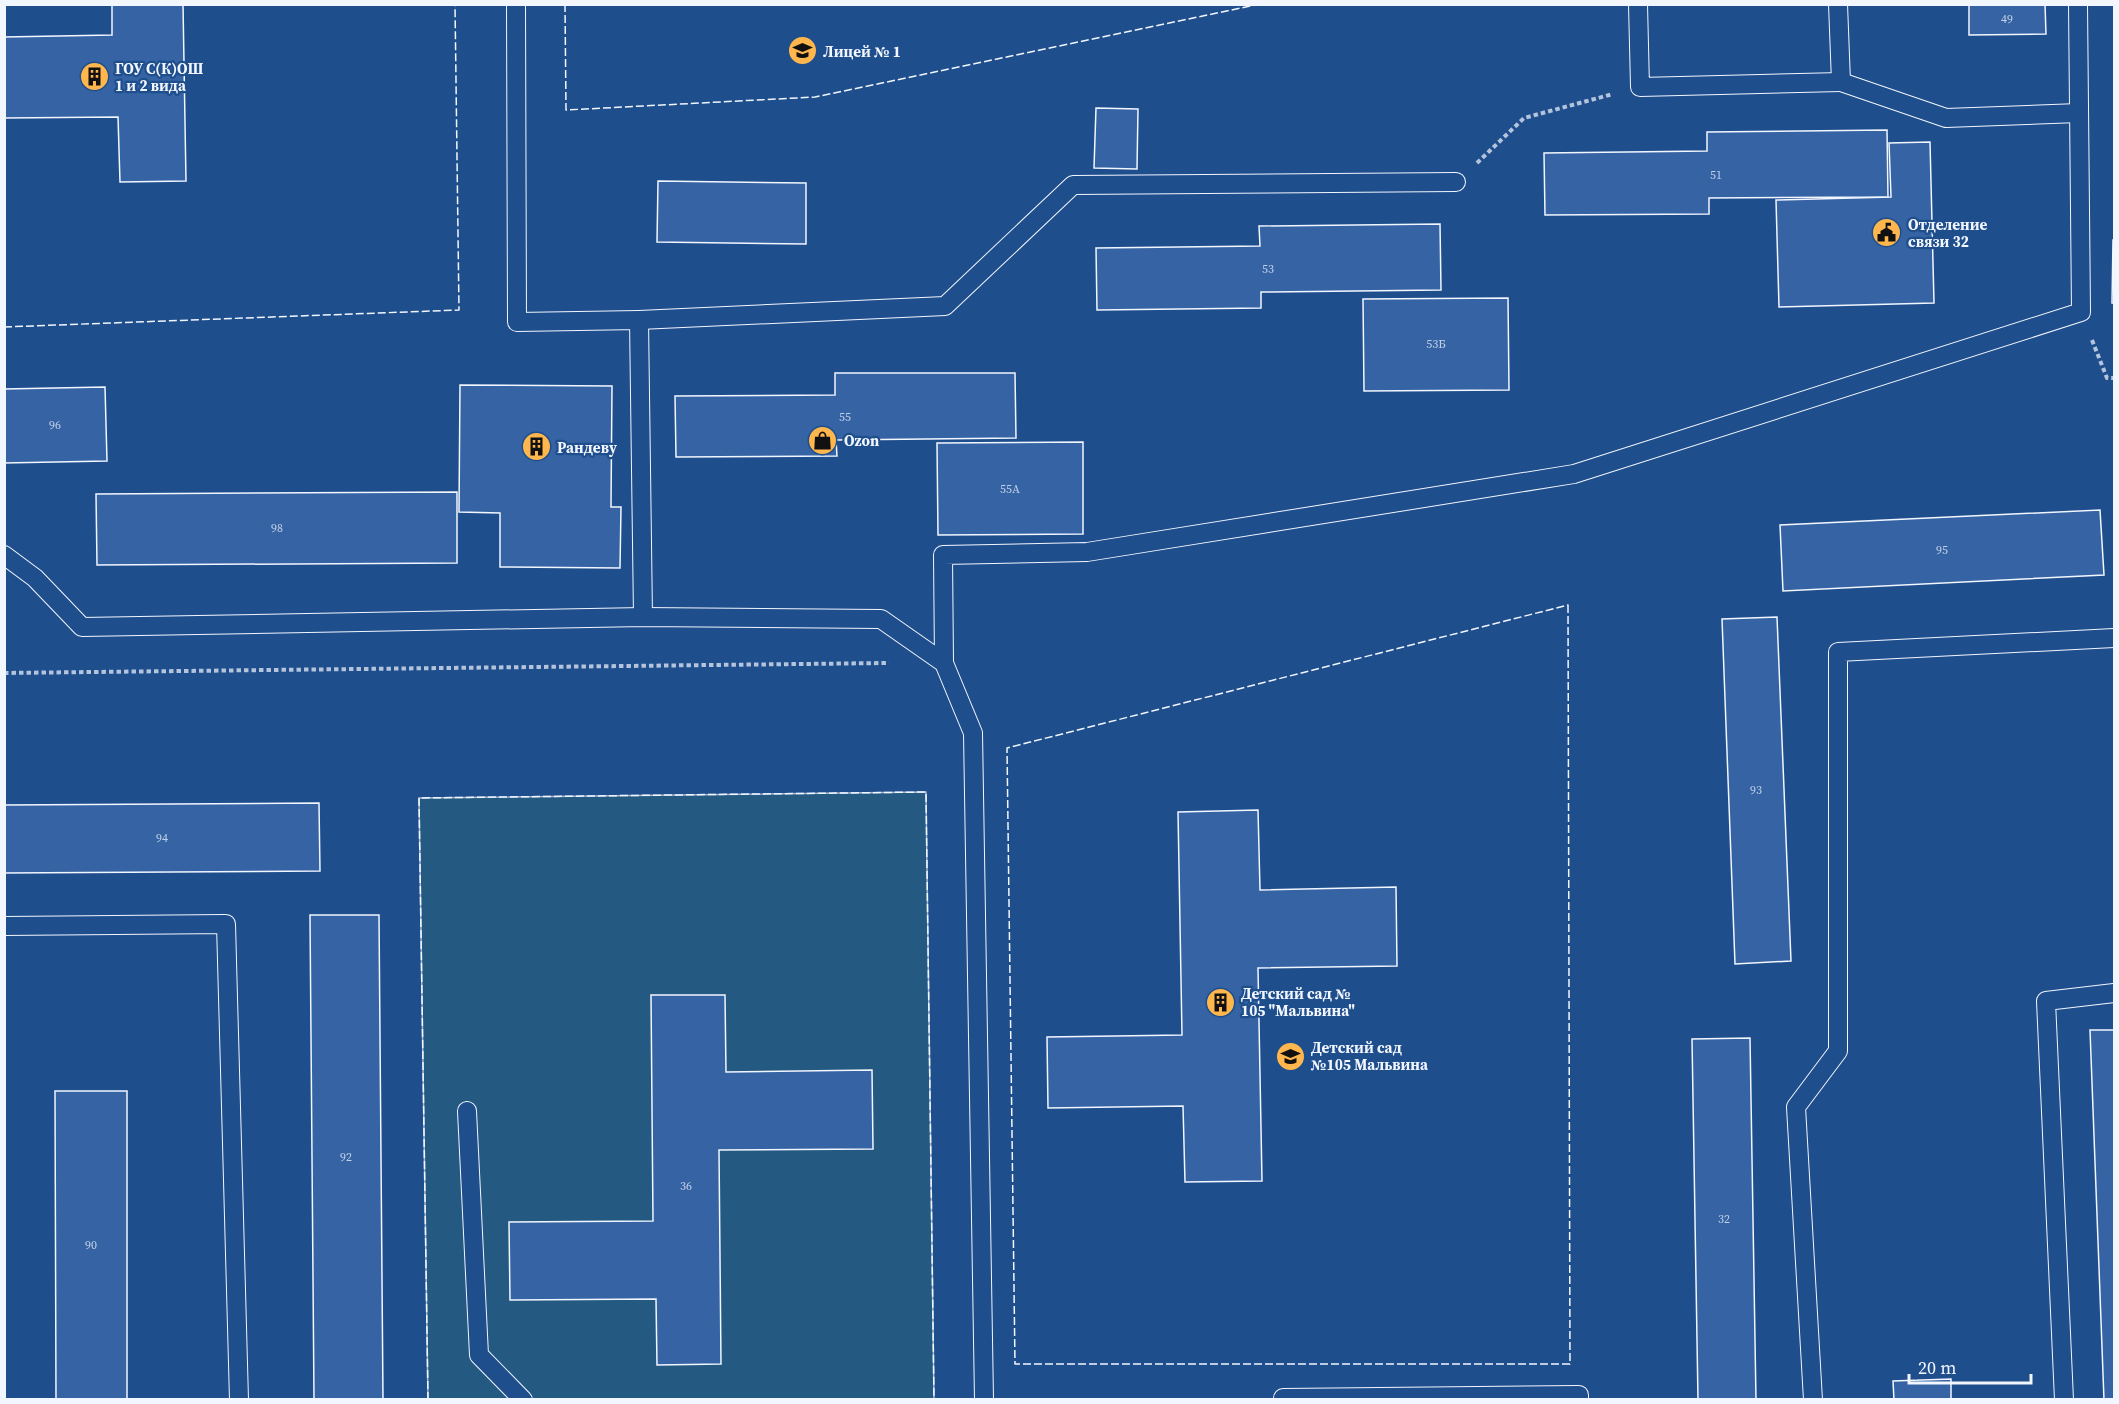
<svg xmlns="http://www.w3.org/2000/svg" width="2119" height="1404" viewBox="0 0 2119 1404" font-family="'Source Serif 4',serif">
  <rect width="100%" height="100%" fill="#1f4e8c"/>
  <polygon fill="#245a82" stroke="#a8bbd7" stroke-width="1.5" points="926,792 934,1399 428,1399 419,798"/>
  <g fill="#3563a3" stroke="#f2f6ff" stroke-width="1.5">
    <polygon points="112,4 183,4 186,181 120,182 118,117 4,118 4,37 112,35"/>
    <polygon points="1969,4 2045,4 2046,34 1969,35"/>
    <polygon points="1096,108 1138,109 1137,169 1094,168"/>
    <polygon points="1887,130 1888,197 1709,198 1709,214 1545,215 1544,153 1707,151 1707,132"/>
    <polygon points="1930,142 1934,303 1779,307 1776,200 1891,197 1889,143"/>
    <polygon points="658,181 806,183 806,244 657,242"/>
    <polygon points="1440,224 1441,290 1261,292 1261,308 1097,310 1096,248 1260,246 1259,226"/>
    <polygon points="2113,240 2114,240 2114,303 2112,303"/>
    <polygon points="1508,298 1509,390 1364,391 1363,299"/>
    <polygon points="835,373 1015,373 1016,438 836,440 837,456 676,457 675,396 835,395"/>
    <polygon points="460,385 612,386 611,507 621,507 620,568 500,567 500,513 459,512"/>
    <polygon points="105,387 107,461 4,463 4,389"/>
    <polygon points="1083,442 1083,534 938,535 937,443"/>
    <polygon points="457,492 457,563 97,565 96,494"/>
    <polygon points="2100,510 2104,575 1783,591 1780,525"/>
    <polygon points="1777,617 1791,961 1735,964 1722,619"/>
    <polygon points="319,803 320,871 4,873 4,805"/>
    <polygon points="1258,810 1260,890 1396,887 1397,966 1258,968 1262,1181 1185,1182 1183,1106 1048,1108 1047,1037 1182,1035 1178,812"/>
    <polygon points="310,915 379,915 383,1400 314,1400"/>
    <polygon points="651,995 725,995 726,1072 872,1070 873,1149 719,1150 721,1364 657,1365 656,1299 510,1300 509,1222 653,1221"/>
    <polygon points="2090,1030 2114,1030 2114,1399 2104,1400"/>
    <polygon points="1750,1038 1756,1400 1698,1400 1692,1039"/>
    <polygon points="55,1091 127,1091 127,1400 56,1400"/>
    <polygon points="1951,1379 1951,1400 1894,1400 1893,1381"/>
  </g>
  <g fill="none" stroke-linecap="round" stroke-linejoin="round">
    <defs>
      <g id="lane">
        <polyline points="516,4 517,322 639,320 643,617"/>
        <polyline points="1638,4 1640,87 1841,82 1838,4"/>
        <polyline points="1841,82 1946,118 2079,113"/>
        <polyline points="639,320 945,306 1073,185 1456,182"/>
        <polyline points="4,555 35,578 82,627 643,617 881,619 944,663 973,733 984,1400"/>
        <polyline points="944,663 943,555 1087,552 1574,474 2081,312 2078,4"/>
        <polyline points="4,926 226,924 239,1400"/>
        <polyline points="467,1111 479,1355 523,1400"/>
        <polyline points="1283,1398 1579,1395 1579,1400"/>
        <polyline points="1813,1400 1796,1107 1838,1051 1838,652 2114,638"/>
        <polyline points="2064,1400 2046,1001 2114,993"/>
      </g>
    </defs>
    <use href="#lane" stroke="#f2f6ff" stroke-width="20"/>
    <g stroke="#b3c4dc" stroke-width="4" stroke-dasharray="4.5 3" stroke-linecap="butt">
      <polyline points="1477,163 1524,118 1613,94"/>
      <polyline points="2092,340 2107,378 2114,378"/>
      <polyline points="4,673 889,663"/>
    </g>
    <use href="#lane" stroke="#1f4e8c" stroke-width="18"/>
    <g stroke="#f2f6ff" stroke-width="1.5" stroke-dasharray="8 3" stroke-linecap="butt">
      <polyline points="565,4 566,110 815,97 1260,4"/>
      <polyline points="4,327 459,310 455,4"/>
      <polygon points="1568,605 1570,1364 1015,1364 1007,748"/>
      <polyline points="428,1400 419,798 926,792 934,1400"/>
    </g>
  </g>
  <defs>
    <symbol id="school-disc" viewBox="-11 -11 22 22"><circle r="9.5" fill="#ffb74d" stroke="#1f4e8c"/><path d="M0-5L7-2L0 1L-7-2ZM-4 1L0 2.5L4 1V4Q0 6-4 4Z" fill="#111"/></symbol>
    <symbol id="building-disc" viewBox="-11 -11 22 22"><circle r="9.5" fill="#ffb74d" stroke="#1f4e8c"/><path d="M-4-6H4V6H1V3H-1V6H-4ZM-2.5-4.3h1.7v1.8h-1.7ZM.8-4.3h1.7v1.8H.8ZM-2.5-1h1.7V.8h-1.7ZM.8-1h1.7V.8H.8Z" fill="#111"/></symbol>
    <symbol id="civic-disc" viewBox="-11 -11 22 22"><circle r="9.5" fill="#ffb74d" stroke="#1f4e8c"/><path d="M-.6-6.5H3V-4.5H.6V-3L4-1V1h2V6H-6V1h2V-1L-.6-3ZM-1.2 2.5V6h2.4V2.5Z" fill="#111"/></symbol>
    <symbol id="shop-disc" viewBox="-11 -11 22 22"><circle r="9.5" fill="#ffb74d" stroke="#1f4e8c"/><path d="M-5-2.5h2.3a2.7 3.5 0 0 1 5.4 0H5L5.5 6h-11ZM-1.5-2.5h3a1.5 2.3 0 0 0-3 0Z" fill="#111"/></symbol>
  </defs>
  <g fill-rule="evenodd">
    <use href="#school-disc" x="786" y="34" width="33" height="33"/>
    <use href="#building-disc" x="78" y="60" width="33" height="33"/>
    <use href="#civic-disc" x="1870" y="216" width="33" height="33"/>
    <use href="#shop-disc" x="806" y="424" width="33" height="33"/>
    <use href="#building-disc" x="520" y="430" width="33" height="33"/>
    <use href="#building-disc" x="1204" y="986" width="33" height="33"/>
    <use href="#school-disc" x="1274" y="1040" width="33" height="33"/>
  </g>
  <g text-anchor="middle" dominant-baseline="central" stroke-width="4.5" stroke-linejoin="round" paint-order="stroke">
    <g font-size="12" fill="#c3d1e8">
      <text x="2007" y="19">49</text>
      <text x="1716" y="175">51</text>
      <text x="1268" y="269">53</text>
      <text x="1436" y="344">53Б</text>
      <text x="845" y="417">55</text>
      <text x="55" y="425">96</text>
      <text x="1010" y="489">55А</text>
      <text x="277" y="528">98</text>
      <text x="1942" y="550">95</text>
      <text x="1756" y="790">93</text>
      <text x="162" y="838">94</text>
      <text x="346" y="1157">92</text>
      <text x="686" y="1186">36</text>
      <text x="1724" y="1219">32</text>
      <text x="91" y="1245">90</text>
    </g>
    <g font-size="15" font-weight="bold" fill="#f2f6ff" stroke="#1f4e8c" text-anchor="start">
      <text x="823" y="51">Лицей № 1</text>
      <text x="115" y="68">ГОУ С(К)ОШ<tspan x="115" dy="17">1 и 2 вида</tspan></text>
      <text x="1908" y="224">Отделение<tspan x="1908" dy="17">связи 32</tspan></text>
      <text x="844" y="440">Ozon</text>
      <text x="557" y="447">Рандеву</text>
      <text x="1241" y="993">Детский сад №<tspan x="1241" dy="17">105 "Мальвина"</tspan></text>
      <text x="1311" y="1047">Детский сад<tspan x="1311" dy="17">№105 Мальвина</tspan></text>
    </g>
  </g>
  <rect width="2119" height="1404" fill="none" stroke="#f2f6ff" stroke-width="12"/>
  <path d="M1909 1374v9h122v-9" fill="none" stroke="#f2f6ff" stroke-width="3"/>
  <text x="1918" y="1374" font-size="18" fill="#f2f6ff" stroke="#1f4e8c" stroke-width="4.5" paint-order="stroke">20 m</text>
</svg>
